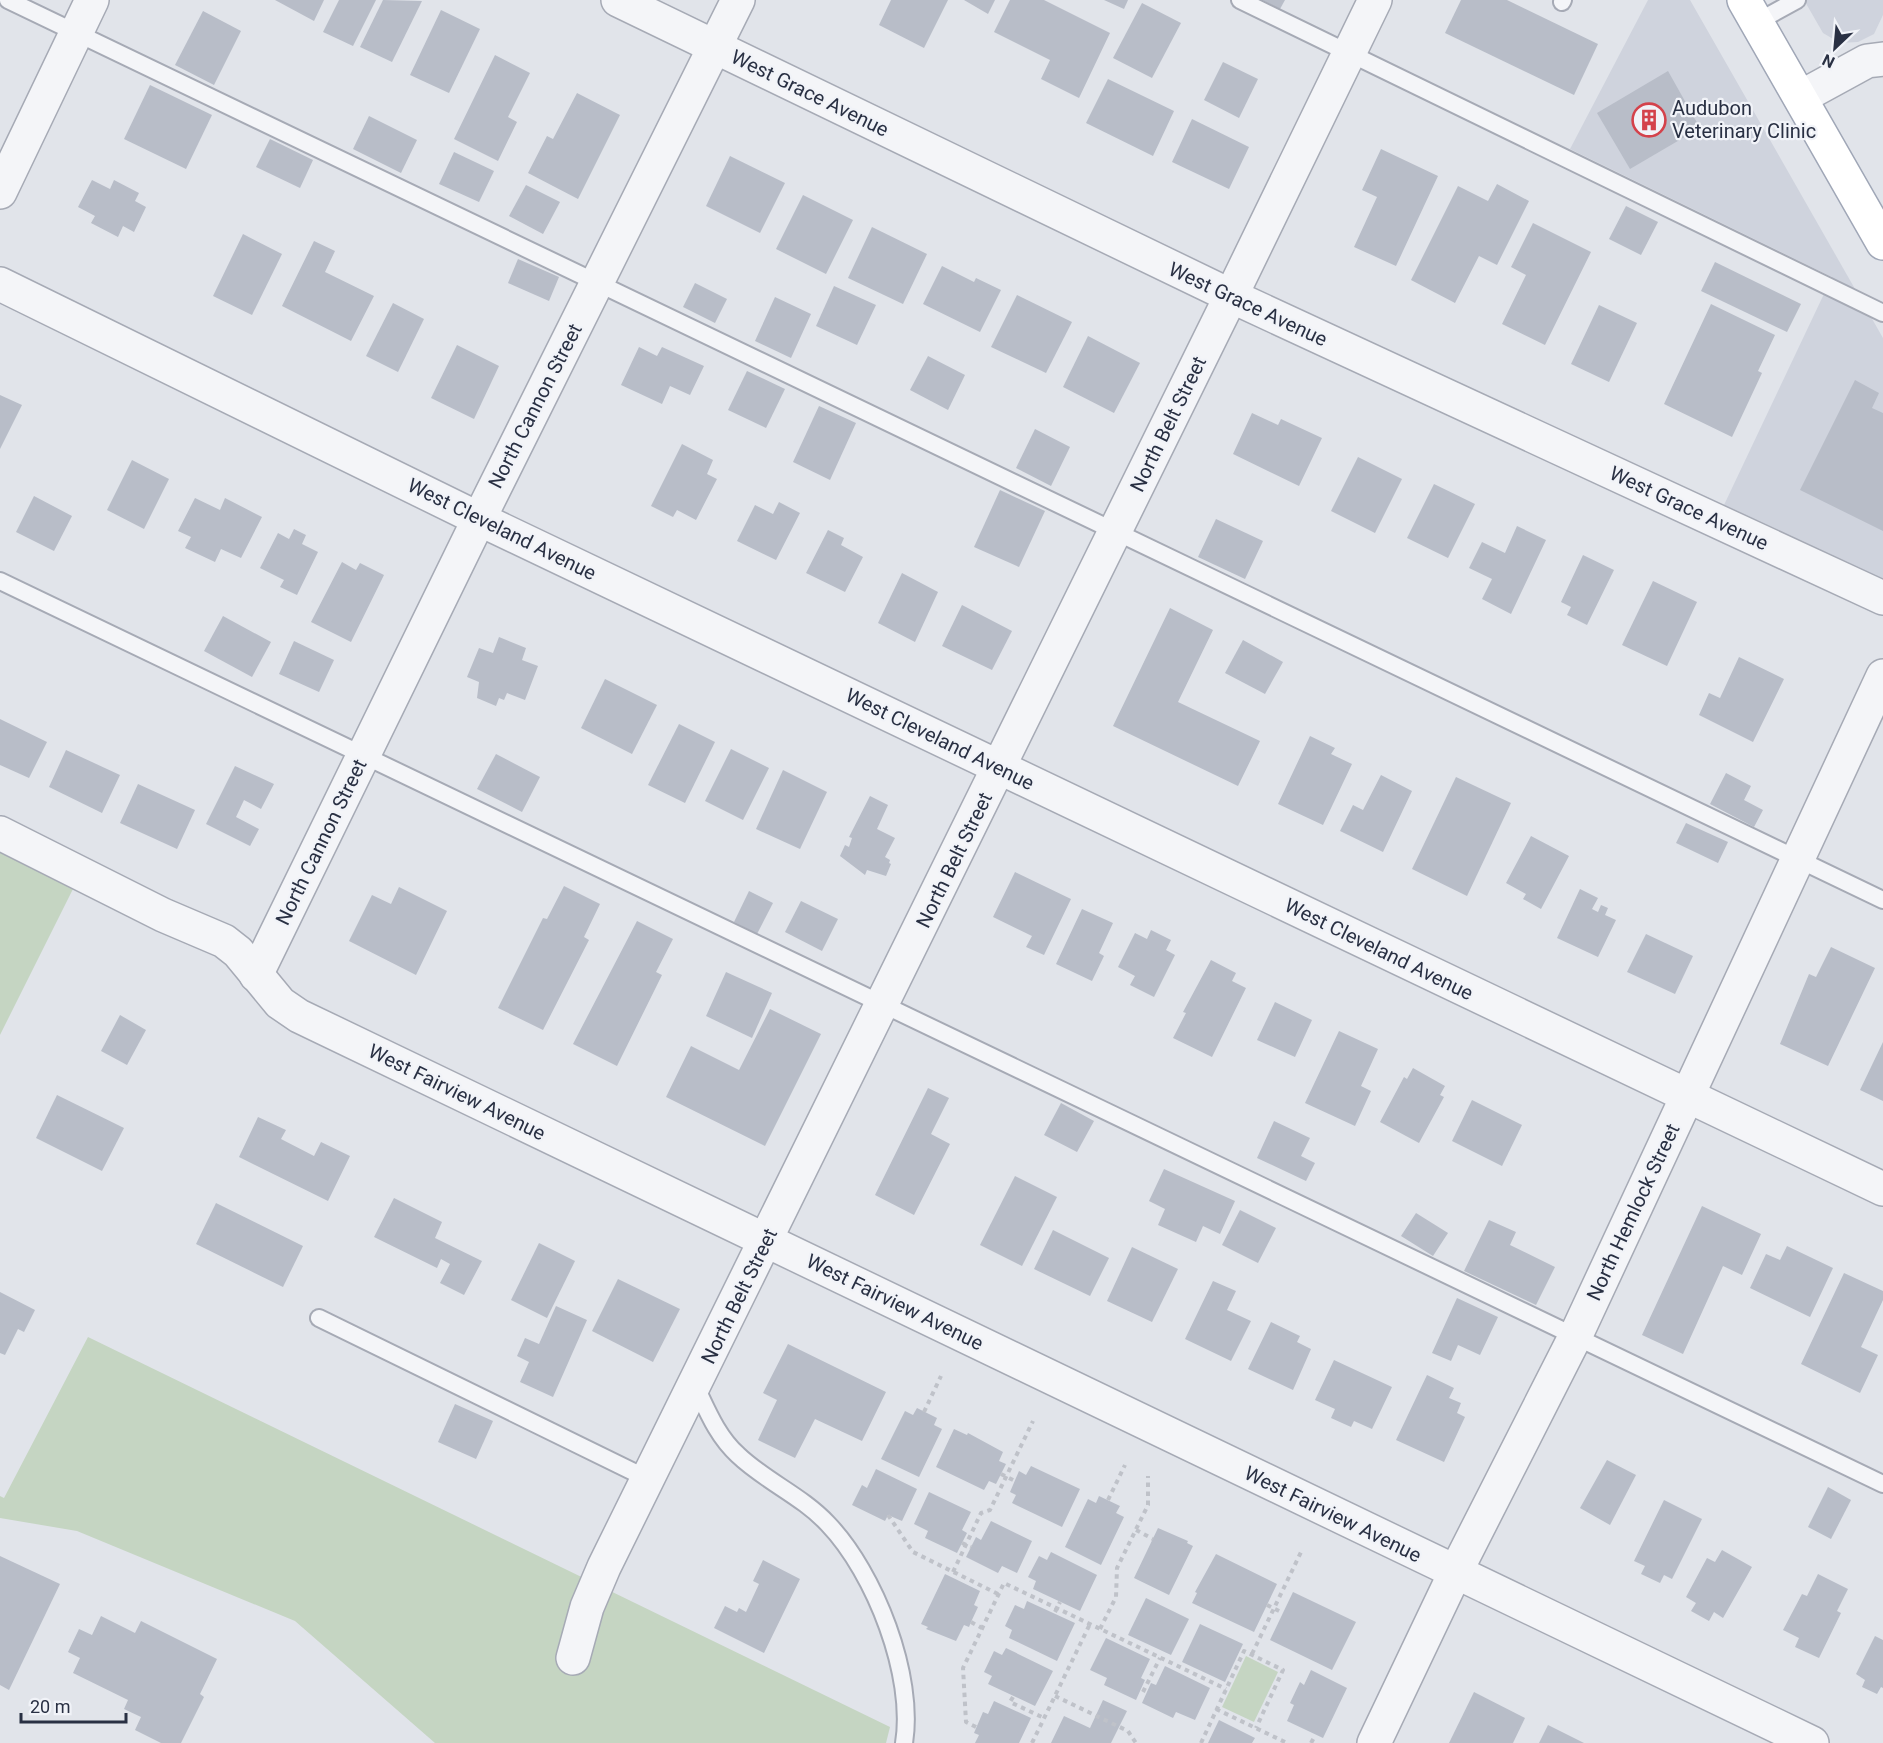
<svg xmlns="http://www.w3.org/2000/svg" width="1883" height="1743" viewBox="0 0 1883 1743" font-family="Roboto,sans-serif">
  <rect width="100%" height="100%" fill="#e1e4ea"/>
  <g fill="#cfd3dd">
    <polygon points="1648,0 1690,0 1883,338 1883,585 1724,505 1832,277 1570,149"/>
    <polygon points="1804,0 1883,0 1883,15 1874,34 1858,42 1840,43 1823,33"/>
  </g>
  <g fill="#c5d5c2">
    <polygon points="0,850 73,889 0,1035"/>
    <polygon points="88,1337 890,1727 886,1743 435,1743 295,1621 77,1531 0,1518 0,1496 4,1498"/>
    <polygon points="1246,1656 1278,1672 1254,1722 1222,1707"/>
  </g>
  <g fill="#b8bdc8">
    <polygon points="275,0 324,0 314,21"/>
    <polygon points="339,0 376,0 353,46 323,32"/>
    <polygon points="383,0 422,1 392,62 360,47"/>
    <polygon points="891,0 948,0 924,48 879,25"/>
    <polygon points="964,0 995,0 988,14"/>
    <polygon points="1010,0 1044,0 1110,33 1079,98 1041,79 1050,60 994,32"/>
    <polygon points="1104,0 1128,0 1124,9"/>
    <polygon points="1262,0 1285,0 1280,9"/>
    <polygon points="1461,0 1507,0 1598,44 1574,95 1445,33"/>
    <polygon points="1142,3 1181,23 1152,78 1113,58"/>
    <polygon points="441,10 480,29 449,93 410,75"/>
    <polygon points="203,11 241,31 214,85 175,65"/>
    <polygon points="495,55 530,73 508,117 517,122 498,161 454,139"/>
    <polygon points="1223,62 1258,79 1239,118 1204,100"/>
    <polygon points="1668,71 1700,128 1630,169 1597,113"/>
    <polygon points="1108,79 1174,111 1153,156 1086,123"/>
    <polygon points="150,85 212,115 186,169 124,139"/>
    <polygon points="577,93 620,115 578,199 528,173 547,136 553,139"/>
    <polygon points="369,116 417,140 401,173 353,149"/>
    <polygon points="1192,119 1249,147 1229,189 1172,162"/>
    <polygon points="270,139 313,160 300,188 256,167"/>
    <polygon points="1381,149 1438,176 1396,266 1354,247 1377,197 1362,190"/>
    <polygon points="454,152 494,171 479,202 439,184"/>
    <polygon points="730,156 785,183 760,233 706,206"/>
    <polygon points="92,180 110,189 114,180 139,193 135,201 146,207 134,232 123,226 118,237 91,223 95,216 78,207"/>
    <polygon points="1497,184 1529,201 1497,265 1479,256 1455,303 1411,280 1458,186 1488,201"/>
    <polygon points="526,185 560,202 543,234 509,216"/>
    <polygon points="803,195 853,220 826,274 776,249"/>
    <polygon points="1626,206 1658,222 1641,255 1609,239"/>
    <polygon points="1533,223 1591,252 1545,345 1502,324 1526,275 1511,267"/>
    <polygon points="872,227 927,254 903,304 848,278"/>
    <polygon points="243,234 282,254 252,315 213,296"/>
    <polygon points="314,241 335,251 325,272 374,296 351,341 282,306"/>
    <polygon points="518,259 559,277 549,301 508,283"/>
    <polygon points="1715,262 1801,304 1787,332 1701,291"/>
    <polygon points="942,266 974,282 976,278 1001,290 980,332 923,304"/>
    <polygon points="695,283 727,299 715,323 683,307"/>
    <polygon points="834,286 876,305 857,345 816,326"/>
    <polygon points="1017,295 1072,322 1046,373 991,347"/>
    <polygon points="775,297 811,314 791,358 755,341"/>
    <polygon points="393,303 424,319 398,372 366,356"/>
    <polygon points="1711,304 1775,335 1758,371 1762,373 1732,437 1664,404"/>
    <polygon points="1599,305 1637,323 1609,382 1571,364"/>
    <polygon points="1088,336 1140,363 1114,413 1063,387"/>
    <polygon points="457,345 499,366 474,419 431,398"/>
    <polygon points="639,347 657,356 662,347 704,366 690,395 670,386 662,404 621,385"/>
    <polygon points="928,356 965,375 948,410 910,390"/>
    <polygon points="747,371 785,389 766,428 728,410"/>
    <polygon points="1855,380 1879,393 1872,408 1883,413 1883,531 1800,490"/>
    <polygon points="0,395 22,405 0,449"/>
    <polygon points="819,406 856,423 830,480 793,462"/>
    <polygon points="1252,413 1278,425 1281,419 1322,438 1299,486 1233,454"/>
    <polygon points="1035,429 1070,447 1051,486 1016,468"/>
    <polygon points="682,444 713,460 707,474 717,479 696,520 677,510 673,517 651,506"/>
    <polygon points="1358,457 1402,479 1375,533 1331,511"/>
    <polygon points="132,460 169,479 144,529 107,510"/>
    <polygon points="1434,484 1475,504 1448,558 1407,538"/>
    <polygon points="1000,490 1045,511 1019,567 974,547"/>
    <polygon points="34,496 72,516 54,551 16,532"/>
    <polygon points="195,498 220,510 225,498 262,517 241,558 221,549 215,562 185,548 191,537 178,531"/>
    <polygon points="779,502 800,513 776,560 737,541 755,505 773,514"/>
    <polygon points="1216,519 1263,541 1245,579 1198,557"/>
    <polygon points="1517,526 1546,540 1511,614 1482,599 1492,579 1469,568 1482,542 1505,553"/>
    <polygon points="294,529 306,535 302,544 318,552 297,595 280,587 284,580 260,568 278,533 289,539"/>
    <polygon points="828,530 844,538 841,545 863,557 845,592 806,573"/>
    <polygon points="1583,555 1614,570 1587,625 1567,615 1571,607 1561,602"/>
    <polygon points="342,562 356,570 360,563 384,575 351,642 311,622"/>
    <polygon points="902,573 938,592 915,642 878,623"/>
    <polygon points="1653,581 1697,602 1667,666 1622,645"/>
    <polygon points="962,605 1012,631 992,670 942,646"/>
    <polygon points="1170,608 1213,630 1178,702 1260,741 1238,786 1113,726"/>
    <polygon points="223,616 271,642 252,677 204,651"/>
    <polygon points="499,637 526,648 522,660 538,666 525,700 507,693 504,700 499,698 496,706 477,698 479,682 467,677 479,648 493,653"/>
    <polygon points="1243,640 1283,662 1265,694 1225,673"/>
    <polygon points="294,641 334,660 319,692 279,674"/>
    <polygon points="1739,657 1784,679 1753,742 1699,715 1709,693 1720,698"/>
    <polygon points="605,679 657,705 632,754 581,728"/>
    <polygon points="0,719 47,742 29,778 0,765"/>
    <polygon points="679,724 715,742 685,803 648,785"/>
    <polygon points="1310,736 1335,748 1331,754 1352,764 1323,825 1278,804"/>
    <polygon points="731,749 769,768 743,820 705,801"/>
    <polygon points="66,750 120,775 102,813 49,787"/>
    <polygon points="496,754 540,777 522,812 477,789"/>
    <polygon points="235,766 274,784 261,809 244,800 236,817 259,829 250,846 206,824"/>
    <polygon points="783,770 827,792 800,849 756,829"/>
    <polygon points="1726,773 1751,786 1744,800 1763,810 1754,827 1710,804"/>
    <polygon points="1381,775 1412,791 1383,852 1340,831 1353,805 1363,810"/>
    <polygon points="1456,777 1511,803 1467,896 1412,869"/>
    <polygon points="138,784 195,810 177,849 120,823"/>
    <polygon points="870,796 888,805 877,829 895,838 885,857 890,860 889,863 891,864 886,876 867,870 865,875 840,856 845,845 849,847 852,838 849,837"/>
    <polygon points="1686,823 1728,842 1718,863 1676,843"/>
    <polygon points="1531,836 1569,856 1541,909 1523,899 1526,894 1506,883"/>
    <polygon points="1015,872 1071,899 1044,955 1026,947 1032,936 993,917"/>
    <polygon points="564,886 600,904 584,937 589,940 543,1030 498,1008 543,918 547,919"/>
    <polygon points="399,887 447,911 416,975 349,941 372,895 391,904"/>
    <polygon points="1580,889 1598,898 1592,909 1598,912 1601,905 1608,908 1605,915 1616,920 1598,957 1557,938"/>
    <polygon points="749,891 773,903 757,934 734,922"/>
    <polygon points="801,901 838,919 822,951 785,932"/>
    <polygon points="1082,909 1113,923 1099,953 1104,956 1092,981 1056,964"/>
    <polygon points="637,921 673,939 656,972 662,975 617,1066 573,1044"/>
    <polygon points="1151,930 1171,940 1166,950 1175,955 1154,997 1130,985 1135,976 1118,967 1135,933 1147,939"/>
    <polygon points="1646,934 1693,956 1675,994 1627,972"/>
    <polygon points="1831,947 1875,968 1828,1066 1780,1044 1809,974 1816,977"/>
    <polygon points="1211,960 1236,973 1232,981 1246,988 1212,1057 1173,1038 1186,1013 1183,1012"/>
    <polygon points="726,972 772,993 752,1038 706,1016"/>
    <polygon points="1275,1002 1312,1020 1295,1057 1257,1040"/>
    <polygon points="770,1009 821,1034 765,1146 666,1097 691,1046 739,1070"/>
    <polygon points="120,1015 146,1030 127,1065 101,1051"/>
    <polygon points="1339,1031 1378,1049 1361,1086 1371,1091 1355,1126 1305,1103"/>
    <polygon points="1883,1042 1883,1101 1860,1090"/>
    <polygon points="1413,1068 1445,1086 1440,1095 1444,1097 1419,1143 1380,1122 1404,1077 1407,1079"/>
    <polygon points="928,1088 949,1098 931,1134 950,1144 914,1215 875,1195"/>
    <polygon points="57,1095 124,1128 102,1171 36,1138"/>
    <polygon points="1472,1100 1522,1125 1502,1166 1452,1141"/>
    <polygon points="1061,1103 1094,1121 1077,1152 1044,1135"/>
    <polygon points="258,1117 286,1130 281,1139 314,1156 321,1142 350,1156 328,1201 239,1157"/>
    <polygon points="1274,1121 1310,1138 1301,1156 1315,1163 1306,1181 1257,1158"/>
    <polygon points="1164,1169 1235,1201 1220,1234 1203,1226 1196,1242 1158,1225 1165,1209 1149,1201"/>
    <polygon points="1015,1176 1057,1197 1022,1266 980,1245"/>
    <polygon points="394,1198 442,1222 435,1238 482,1261 464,1295 440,1283 450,1264 441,1259 437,1268 374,1237"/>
    <polygon points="216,1203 303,1246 283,1287 196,1244"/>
    <polygon points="1702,1206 1761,1234 1742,1275 1723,1266 1683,1354 1642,1335"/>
    <polygon points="1240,1210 1276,1228 1258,1263 1222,1245"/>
    <polygon points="1416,1213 1448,1233 1433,1256 1401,1236"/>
    <polygon points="1489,1220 1516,1232 1510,1245 1555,1267 1536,1305 1464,1271"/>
    <polygon points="1053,1230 1109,1258 1090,1296 1034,1269"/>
    <polygon points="539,1243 575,1261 547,1318 511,1300"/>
    <polygon points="1787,1246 1833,1268 1810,1317 1750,1288 1766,1254 1780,1260"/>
    <polygon points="1132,1247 1178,1269 1152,1322 1107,1301"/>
    <polygon points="1844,1273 1883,1291 1883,1300 1861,1347 1878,1355 1860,1393 1801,1364"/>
    <polygon points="618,1279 680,1309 653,1362 592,1331"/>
    <polygon points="1213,1281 1236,1291 1227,1310 1251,1321 1231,1361 1185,1339"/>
    <polygon points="0,1292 35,1310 24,1332 18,1329 5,1355 0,1353"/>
    <polygon points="1457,1298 1498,1317 1480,1355 1458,1345 1451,1361 1432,1353"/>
    <polygon points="556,1306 587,1320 553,1397 520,1382 529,1362 517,1356 525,1338 539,1344"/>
    <polygon points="1271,1322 1300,1336 1297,1342 1311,1349 1293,1390 1248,1369"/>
    <polygon points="788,1344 886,1392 862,1441 815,1419 795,1458 758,1440 777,1400 763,1393"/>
    <polygon points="1334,1360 1392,1387 1372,1429 1354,1421 1351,1427 1331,1418 1335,1409 1315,1400"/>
    <polygon points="1427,1375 1454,1388 1449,1398 1461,1403 1457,1413 1465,1417 1444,1462 1396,1440"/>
    <polygon points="455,1404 493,1421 476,1459 438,1442"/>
    <polygon points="917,1408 937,1418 934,1425 942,1429 919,1477 881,1459 905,1411 913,1415"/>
    <polygon points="954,1429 967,1435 968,1433 1003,1452 999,1461 1006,1464 996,1484 989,1481 984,1490 936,1467"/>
    <polygon points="1607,1460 1636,1475 1610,1525 1580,1508"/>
    <polygon points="1031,1466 1080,1489 1062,1527 1012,1503 1016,1495 1010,1492 1019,1471 1026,1475"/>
    <polygon points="876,1469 917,1489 902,1521 888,1515 885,1521 852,1505 862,1485 867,1488"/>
    <polygon points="1828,1487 1851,1500 1831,1539 1808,1527"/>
    <polygon points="929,1492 971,1512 962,1530 967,1533 957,1553 925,1538 928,1531 914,1524"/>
    <polygon points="1099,1496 1120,1506 1116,1513 1124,1517 1101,1565 1065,1547 1088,1499 1096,1503"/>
    <polygon points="1664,1500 1702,1519 1672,1579 1664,1575 1660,1583 1641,1574 1645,1566 1634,1561"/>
    <polygon points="991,1521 1032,1541 1017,1573 1002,1566 998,1573 966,1557 976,1537 981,1540"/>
    <polygon points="1158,1528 1188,1541 1187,1543 1193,1546 1169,1595 1134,1578"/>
    <polygon points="1722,1550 1752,1567 1723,1618 1714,1612 1709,1621 1691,1611 1696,1603 1686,1597 1707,1558 1715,1562"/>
    <polygon points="1051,1552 1097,1575 1080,1611 1033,1589 1036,1581 1028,1577 1039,1556 1047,1560"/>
    <polygon points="1216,1554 1277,1584 1254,1632 1192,1603 1197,1593 1195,1592"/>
    <polygon points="0,1556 60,1584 9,1690 0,1685"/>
    <polygon points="763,1560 800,1579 764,1653 714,1628 725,1606 737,1612 739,1608 746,1612 759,1584 753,1581"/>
    <polygon points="945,1574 980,1591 974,1605 978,1607 971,1622 969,1627 964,1625 956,1641 926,1629 928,1627 921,1624"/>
    <polygon points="1818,1574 1848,1589 1837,1611 1841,1613 1819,1658 1795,1647 1799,1638 1783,1630 1802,1594 1807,1596"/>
    <polygon points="1293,1592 1356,1622 1332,1670 1270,1640"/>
    <polygon points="1146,1598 1189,1619 1171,1655 1128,1635"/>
    <polygon points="1027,1601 1075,1623 1057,1661 1009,1638 1012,1630 1005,1626 1015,1605 1024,1609"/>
    <polygon points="101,1616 135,1633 141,1621 217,1659 200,1694 204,1697 181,1743 161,1743 135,1730 141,1717 124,1709 128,1700 73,1673 80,1658 68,1652 79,1629 92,1635"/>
    <polygon points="1200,1624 1243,1644 1225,1682 1182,1662"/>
    <polygon points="1875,1636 1883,1640 1883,1688 1881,1687 1877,1694 1862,1687 1865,1680 1856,1674"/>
    <polygon points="1106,1638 1150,1659 1141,1678 1145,1680 1136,1700 1104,1685 1107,1678 1090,1670"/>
    <polygon points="1006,1648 1053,1671 1035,1706 988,1684 992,1676 984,1672 994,1651 1002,1655"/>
    <polygon points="1165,1666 1210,1688 1195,1720 1176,1712 1173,1718 1142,1703 1151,1683 1156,1685"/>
    <polygon points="1311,1670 1347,1688 1323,1738 1287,1721 1294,1705 1290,1703 1300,1682 1304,1685"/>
    <polygon points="1474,1692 1525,1718 1513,1743 1449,1743"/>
    <polygon points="1103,1700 1127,1711 1111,1743 1051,1743 1064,1716 1090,1728"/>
    <polygon points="994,1701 1031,1718 1019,1743 975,1743 979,1735 974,1733 983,1712 988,1714"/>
    <polygon points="1219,1720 1255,1738 1252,1743 1208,1743"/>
    <polygon points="1548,1725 1584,1743 1539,1743"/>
  </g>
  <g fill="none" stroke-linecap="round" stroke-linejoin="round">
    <defs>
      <g id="service">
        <polyline points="8,0 1883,900"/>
        <polyline points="1240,0 1883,313"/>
        <polyline points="1562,2 1563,0"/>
        <polyline points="1757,22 1797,0"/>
        <polyline points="0,581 1883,1484"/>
        <polyline points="319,1318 648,1479"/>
        <path d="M695,1385C707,1410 717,1436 738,1455C765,1481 802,1496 828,1524C875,1573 915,1676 904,1743"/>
      </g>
      <g id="minor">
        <polyline points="618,0 1231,296 1883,598"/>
        <polyline points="1801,97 1867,61 1883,59"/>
        <polyline points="0,192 92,0"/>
        <polyline points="0,284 479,519 1883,1189"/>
        <polyline points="0,833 163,915 224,941 238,952 280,1003 299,1016 1812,1743"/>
        <polyline points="256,975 479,519 738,0"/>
        <polyline points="573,1658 587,1607 604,1567 1231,296 1375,0"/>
        <polyline points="1374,1743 1455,1573 1576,1335 1883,676"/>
      </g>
      <polyline id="primary" points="1744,0 1883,243"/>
    </defs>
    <use href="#service" stroke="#a6aab5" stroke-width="20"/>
    <use href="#minor" stroke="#a6aab5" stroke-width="36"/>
    <use href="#primary" stroke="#a0a7b7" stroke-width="36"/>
    <g stroke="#bfc2c9" stroke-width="4" stroke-dasharray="4.5 4.5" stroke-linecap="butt">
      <polyline points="924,1412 941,1376"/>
      <polyline points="1001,1474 1015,1481"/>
      <polyline points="1108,1500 1125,1465"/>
      <polyline points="888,1515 913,1552 998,1594"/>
      <polyline points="1136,1530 1153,1539"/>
      <polyline points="962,1543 971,1547"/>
      <polyline points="953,1572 981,1513 990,1510 1033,1421"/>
      <polyline points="1267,1605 1283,1613"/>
      <polyline points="1055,1612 1060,1602"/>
      <polyline points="971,1622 982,1628"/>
      <polyline points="1100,1629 1116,1597 1117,1568 1148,1505 1148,1476"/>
      <polyline points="1252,1654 1302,1550"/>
      <polyline points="1143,1692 1160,1658"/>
      <polyline points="1055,1696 1128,1731 1136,1743"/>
      <polyline points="1013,1697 1010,1702 1044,1718"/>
      <polyline points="1216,1709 1287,1743"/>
      <polyline points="976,1727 966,1722 963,1668 1004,1583 1226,1689"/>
      <polyline points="1032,1743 1090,1624"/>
      <polyline points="1201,1743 1244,1651 1283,1670 1256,1728"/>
      <polyline points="1311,1743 1315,1736"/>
    </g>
    <use href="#service" stroke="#f4f5f8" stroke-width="16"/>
    <use href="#minor" stroke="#f4f5f8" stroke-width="33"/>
    <use href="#primary" stroke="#fff" stroke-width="33"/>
  </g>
  <defs>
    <symbol id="building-ring" viewBox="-11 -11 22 22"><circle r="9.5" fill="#f1f3f8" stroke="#d4424b" stroke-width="1.5"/><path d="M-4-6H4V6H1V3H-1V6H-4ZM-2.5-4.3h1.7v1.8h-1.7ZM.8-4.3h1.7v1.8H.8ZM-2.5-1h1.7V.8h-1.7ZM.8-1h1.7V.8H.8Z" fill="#d4424b"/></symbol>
  </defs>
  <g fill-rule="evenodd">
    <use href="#building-ring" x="1630" y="101" width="38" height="38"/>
  </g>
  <g text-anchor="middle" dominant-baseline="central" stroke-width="4.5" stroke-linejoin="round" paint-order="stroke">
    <g font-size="20" fill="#293043" stroke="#f1f3f8">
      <text transform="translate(810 93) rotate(26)">West Grace Avenue</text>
      <text transform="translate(1248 304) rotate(25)">West Grace Avenue</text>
      <text transform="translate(535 406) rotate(-63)">North Cannon Street</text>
      <text transform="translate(1168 424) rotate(-64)">North Belt Street</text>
      <text transform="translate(1689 508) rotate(25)">West Grace Avenue</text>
      <text transform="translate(502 529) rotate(26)">West Cleveland Avenue</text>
      <text transform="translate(940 739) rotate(26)">West Cleveland Avenue</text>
      <text transform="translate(321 842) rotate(-64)">North Cannon Street</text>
      <text transform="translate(954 860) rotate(-64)">North Belt Street</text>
      <text transform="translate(1379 949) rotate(26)">West Cleveland Avenue</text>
      <text transform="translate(457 1092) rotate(26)">West Fairview Avenue</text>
      <text transform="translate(1633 1212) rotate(-65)">North Hemlock Street</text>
      <text transform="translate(739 1296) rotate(-64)">North Belt Street</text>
      <text transform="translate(895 1302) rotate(26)">West Fairview Avenue</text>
      <text transform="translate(1333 1514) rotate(26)">West Fairview Avenue</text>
    </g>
    <g font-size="20" fill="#293043" stroke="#f1f3f8" text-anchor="start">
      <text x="1672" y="108">Audubon<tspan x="1672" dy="23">Veterinary Clinic</tspan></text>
    </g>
  </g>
  <g transform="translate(1835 48) rotate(206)" stroke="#f1f3f8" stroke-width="4.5" paint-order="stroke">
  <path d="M0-4.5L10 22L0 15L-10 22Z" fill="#293043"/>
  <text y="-9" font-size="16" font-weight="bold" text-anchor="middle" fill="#293043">N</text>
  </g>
  <path d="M21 1713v9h105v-9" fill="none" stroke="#293043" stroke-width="3"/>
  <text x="30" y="1713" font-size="18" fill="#293043" stroke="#f1f3f8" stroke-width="4.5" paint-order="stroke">20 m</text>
</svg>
